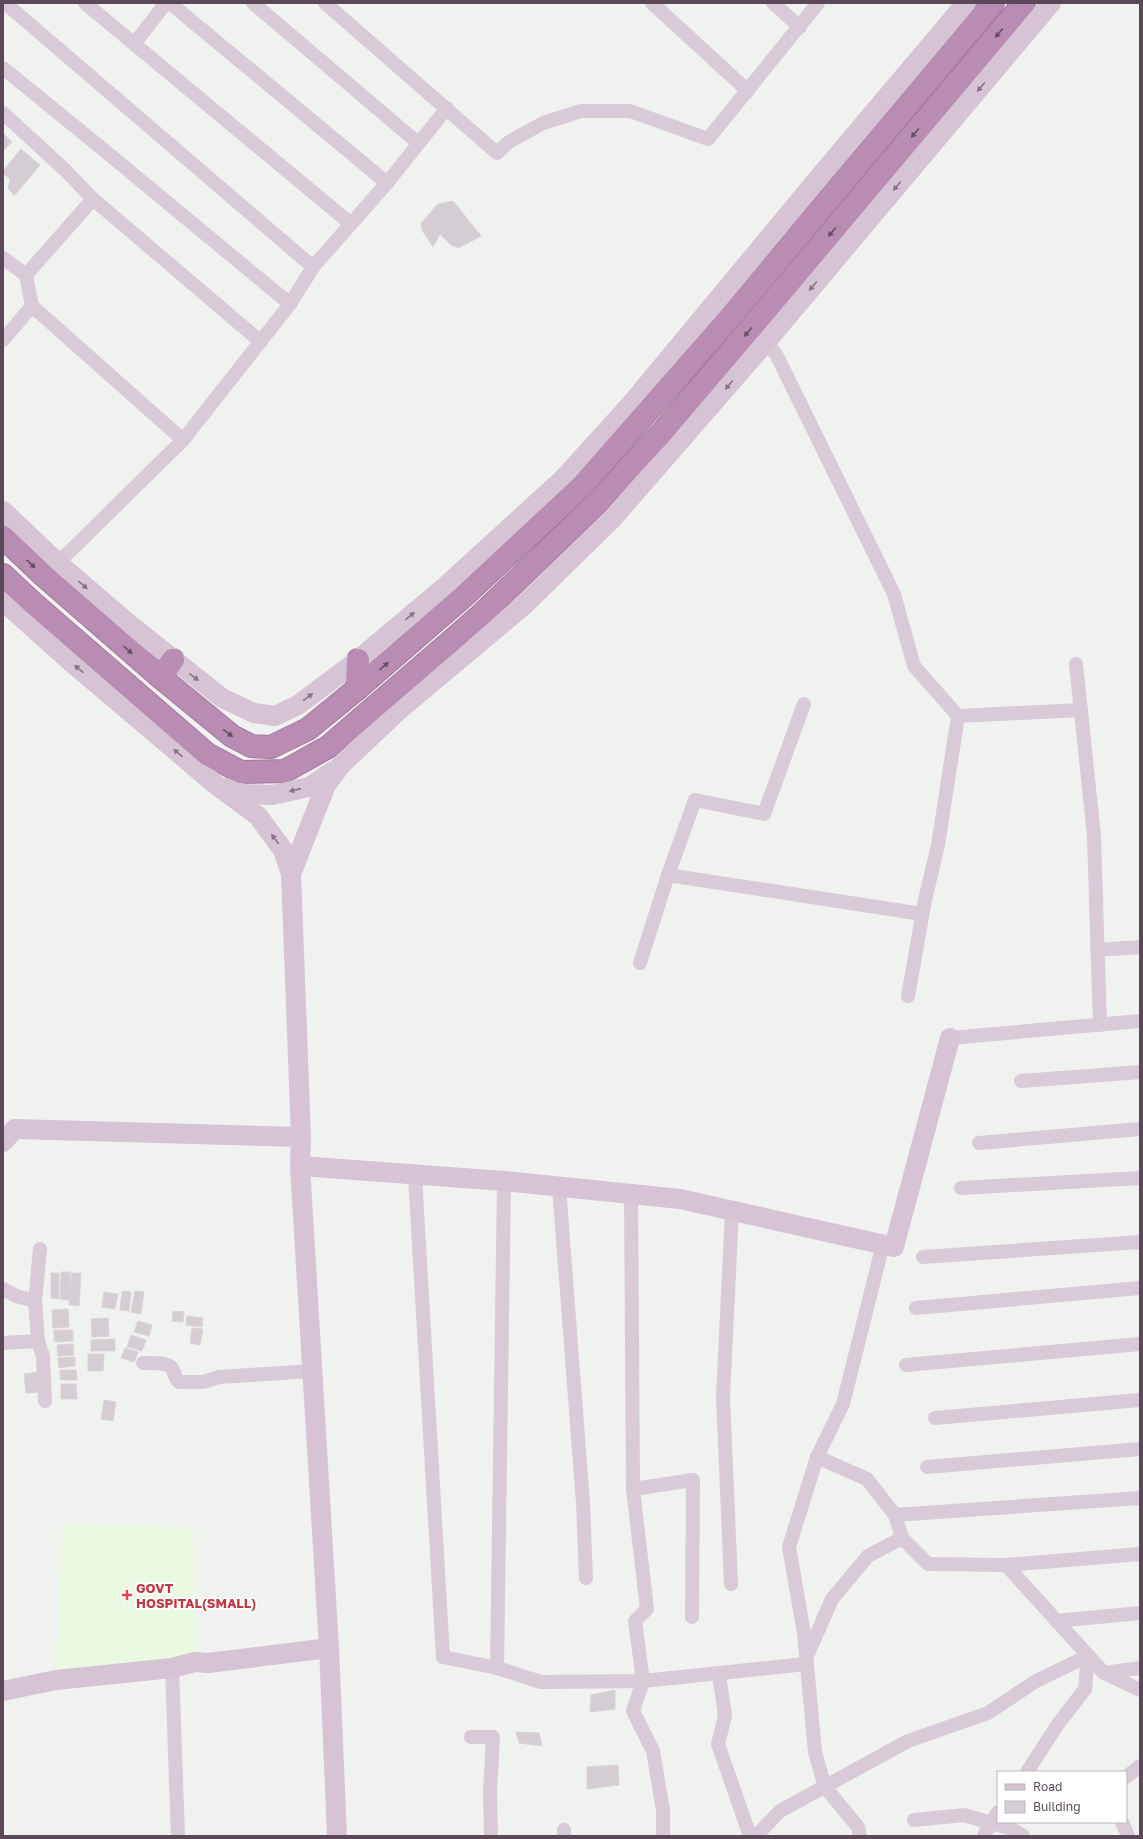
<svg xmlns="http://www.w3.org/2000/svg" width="1143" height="1839" viewBox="0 0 1143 1839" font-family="'Golos Text',sans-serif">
  <rect width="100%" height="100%" fill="#f0f2ef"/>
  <polygon fill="#e9f9e2" points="63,1524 193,1528 195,1662 56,1680"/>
  <g fill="#d4cdd3" stroke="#dad4d8">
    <polygon points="3,133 12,142 3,151"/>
    <polygon points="21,149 40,165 14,196 8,188 10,179 3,173 3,171"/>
    <polygon points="453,201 481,236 459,248 451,245 440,234 433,247 422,230 421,223 438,204"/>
    <polygon points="61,1272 70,1272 69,1300 60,1299"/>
    <polygon points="51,1273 59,1273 59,1299 51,1298"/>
    <polygon points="71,1273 81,1273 79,1306 69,1305"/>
    <polygon points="122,1291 131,1292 129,1311 120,1310"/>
    <polygon points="135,1291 144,1292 141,1314 131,1312"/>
    <polygon points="104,1292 118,1294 115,1309 102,1307"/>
    <polygon points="68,1309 69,1327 53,1328 52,1310"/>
    <polygon points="173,1311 184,1312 183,1322 172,1321"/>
    <polygon points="187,1316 203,1318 202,1327 186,1325"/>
    <polygon points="108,1318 109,1336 92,1337 91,1319"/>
    <polygon points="138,1321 152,1325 149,1336 134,1332"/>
    <polygon points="192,1328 203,1329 200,1345 190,1343"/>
    <polygon points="54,1330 73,1330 73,1341 54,1342"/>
    <polygon points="131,1335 146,1340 142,1351 127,1347"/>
    <polygon points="115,1339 115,1351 91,1351 91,1340"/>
    <polygon points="73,1344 74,1355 58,1356 57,1345"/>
    <polygon points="125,1348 138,1352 134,1362 121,1358"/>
    <polygon points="88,1354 104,1354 103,1371 88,1371"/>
    <polygon points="75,1357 75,1366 59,1368 58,1358"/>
    <polygon points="60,1370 76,1370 77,1380 60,1380"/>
    <polygon points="39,1372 41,1392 26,1393 24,1374"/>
    <polygon points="61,1384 76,1384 77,1399 61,1399"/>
    <polygon points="104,1400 116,1402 113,1421 101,1419"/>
    <polygon points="615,1690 615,1709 590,1712 591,1695"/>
    <polygon points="516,1732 539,1733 542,1746 519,1743"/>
    <polygon points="618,1765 619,1785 587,1789 587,1767"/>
  </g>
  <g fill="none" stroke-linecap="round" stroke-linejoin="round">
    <defs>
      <g id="highway">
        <polyline points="3,537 44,576 160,677 232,736 251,746 271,747 308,729 357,689 463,597 582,486 733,314 993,3"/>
        <polyline points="3,575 33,603 207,754 241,772 285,771 328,747 450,642 483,613 597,503 664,430 749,330 1024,3"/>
        <polyline points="160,677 173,660"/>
        <polyline points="357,689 358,660"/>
      </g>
    </defs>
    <use href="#highway" stroke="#a577a0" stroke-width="24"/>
    <g stroke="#d8cad7" stroke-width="14">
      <polyline points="5,3 313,267"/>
      <polyline points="85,3 351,224"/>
      <polyline points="170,3 387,183"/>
      <polyline points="253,3 418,143"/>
      <polyline points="325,3 497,153 509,142 543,123 581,111 630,111 708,139 818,3"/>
      <polyline points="652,3 748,91"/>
      <polyline points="773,3 800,27"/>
      <polyline points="134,44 166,3"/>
      <polyline points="3,68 105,151 290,304"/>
      <polyline points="3,113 65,170 93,199"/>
      <polyline points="3,258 26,275 32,306"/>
      <polyline points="26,275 93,199 261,342"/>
      <polyline points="3,340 32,306 183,440 58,563"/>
      <polyline points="766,342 776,354 894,594 914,666 958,716"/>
      <polyline points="183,440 290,304 313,267 387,183 447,108"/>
      <polyline points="1076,664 1094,836 1100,1025"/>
      <polyline points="668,875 695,800 764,814 804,704"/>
      <polyline points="1097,950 1140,947"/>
      <polyline points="640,963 668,875 922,914"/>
      <polyline points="908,996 925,900 938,845 958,716 1081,710"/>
      <polyline points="950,1038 1140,1021"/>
      <polyline points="1021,1081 1140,1072"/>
      <polyline points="979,1143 1140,1129"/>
      <polyline points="415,1176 443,1657 497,1668 541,1682 643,1681 635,1621 647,1609 633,1489 693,1480 692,1617"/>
      <polyline points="559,1187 583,1503 586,1578"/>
      <polyline points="961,1188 1140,1178"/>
      <polyline points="631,1194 633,1489"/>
      <polyline points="40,1249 35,1301 38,1341 43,1356 45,1401"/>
      <polyline points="923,1257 1140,1242"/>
      <polyline points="3,1289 16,1296 35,1301"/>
      <polyline points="916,1308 1140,1288"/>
      <polyline points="3,1343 38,1341"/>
      <path d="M143,1363C151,1363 167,1362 172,1368C175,1373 174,1377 179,1382H203L219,1377L313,1371"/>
      <polyline points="906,1365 1140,1344"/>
      <polyline points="935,1418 1140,1400"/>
      <polyline points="817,1457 867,1479 895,1515 902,1538 928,1564 1006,1565 1104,1673 1140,1690"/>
      <polyline points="927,1467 1140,1449"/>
      <polyline points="895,1515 1140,1498"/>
      <polyline points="1006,1565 1140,1554"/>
      <polyline points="731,1584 723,1397 732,1211"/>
      <polyline points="1056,1621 1140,1613"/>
      <polyline points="807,1656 832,1599 868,1556 902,1538"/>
      <polyline points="172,1668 178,1836"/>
      <polyline points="497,1668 504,1181"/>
      <polyline points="1104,1673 1140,1668"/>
      <polyline points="719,1674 725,1716 718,1744 750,1836"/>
      <polyline points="471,1737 493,1737 490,1791 491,1836"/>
      <polyline points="1027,1772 1058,1724 1085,1689 1088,1656"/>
      <polyline points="1126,1777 1140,1766"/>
      <polyline points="914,1820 964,1815 1012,1829 1023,1836"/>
      <polyline points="1122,1822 1128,1836"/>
      <polyline points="564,1830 564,1836"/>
      <polyline points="663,1836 663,1810 653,1751 633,1711 643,1681 806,1664"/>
      <polyline points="756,1836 780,1811 908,1741 988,1713 1036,1681 1088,1656"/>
      <polyline points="860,1836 858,1827 825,1787 815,1752 804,1633 789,1547 817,1457 843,1404 883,1244"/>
      <polyline points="984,1836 991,1822 998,1812"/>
    </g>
    <g stroke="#d6c4d4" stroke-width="20">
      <polyline points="3,511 58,563 128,623 222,698 254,713 275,716 298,705 358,660 447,585 564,478 632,403 811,187 966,3"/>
      <polyline points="3,601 70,661 215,784 258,816 283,850 291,874 301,1137 300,1166 329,1648 337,1836"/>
      <polyline points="226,788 244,794 272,795 309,787 333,771"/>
      <polyline points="291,874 326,785 341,765 399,710 523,606 613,518 766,342 1051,3"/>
      <polyline points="3,1142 15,1129 301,1137"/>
      <polyline points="300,1166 504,1181 680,1199 894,1247 950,1038"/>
      <polyline points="3,1691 56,1680 172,1668 195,1662 208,1663 329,1648"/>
    </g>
    <use href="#highway" stroke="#b98cb4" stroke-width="22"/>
  </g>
  <defs><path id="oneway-solid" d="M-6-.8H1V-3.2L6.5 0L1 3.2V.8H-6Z"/></defs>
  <g fill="#645063">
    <use href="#oneway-solid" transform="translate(999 33) rotate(130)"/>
    <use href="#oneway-solid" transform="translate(915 133) rotate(130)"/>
    <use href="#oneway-solid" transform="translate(832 232) rotate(130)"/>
    <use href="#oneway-solid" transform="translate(748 332) rotate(130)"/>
    <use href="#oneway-solid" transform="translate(31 564) rotate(44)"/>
    <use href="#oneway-solid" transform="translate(128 650) rotate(41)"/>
    <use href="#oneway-solid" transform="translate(384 666) rotate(-41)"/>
    <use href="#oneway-solid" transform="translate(228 733) rotate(37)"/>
  </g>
  <g fill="#867485">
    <use href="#oneway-solid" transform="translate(981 87) rotate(130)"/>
    <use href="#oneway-solid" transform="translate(897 186) rotate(130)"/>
    <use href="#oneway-solid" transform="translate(813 286) rotate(130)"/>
    <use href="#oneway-solid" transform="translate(729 385) rotate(131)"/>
    <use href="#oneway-solid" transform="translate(83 585) rotate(41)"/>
    <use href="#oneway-solid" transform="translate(410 616) rotate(-40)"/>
    <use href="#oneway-solid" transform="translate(79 669) rotate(-140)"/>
    <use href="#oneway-solid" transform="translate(194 677) rotate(38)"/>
    <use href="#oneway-solid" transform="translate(308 697) rotate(-36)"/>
    <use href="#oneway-solid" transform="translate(178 753) rotate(-139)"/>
    <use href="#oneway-solid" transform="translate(295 790) rotate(167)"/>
    <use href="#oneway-solid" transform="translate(275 839) rotate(-127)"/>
  </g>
  <path fill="#e0444e" stroke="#fff" stroke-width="1.5" d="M125 1589h4v4h4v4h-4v4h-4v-4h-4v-4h4z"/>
  <g text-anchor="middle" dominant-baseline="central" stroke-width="4" stroke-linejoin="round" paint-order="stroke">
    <g font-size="13" font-weight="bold" fill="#be3a42" stroke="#fff" text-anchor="start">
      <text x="136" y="1588">GOVT<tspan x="136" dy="15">HOSPITAL(SMALL)</tspan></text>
    </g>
  </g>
  <rect width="1143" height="1839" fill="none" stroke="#5b495a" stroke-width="8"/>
  <rect x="997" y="1771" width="130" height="52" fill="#ffffff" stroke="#bdb6bd"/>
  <rect x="1005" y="1784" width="20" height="6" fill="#d6c4d4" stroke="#bdb6bd"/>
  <text x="1033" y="1791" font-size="12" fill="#5b495a">Road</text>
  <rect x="1005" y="1801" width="20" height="12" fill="#d4cdd3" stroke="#bdb6bd"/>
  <text x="1033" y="1811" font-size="12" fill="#5b495a">Building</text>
</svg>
